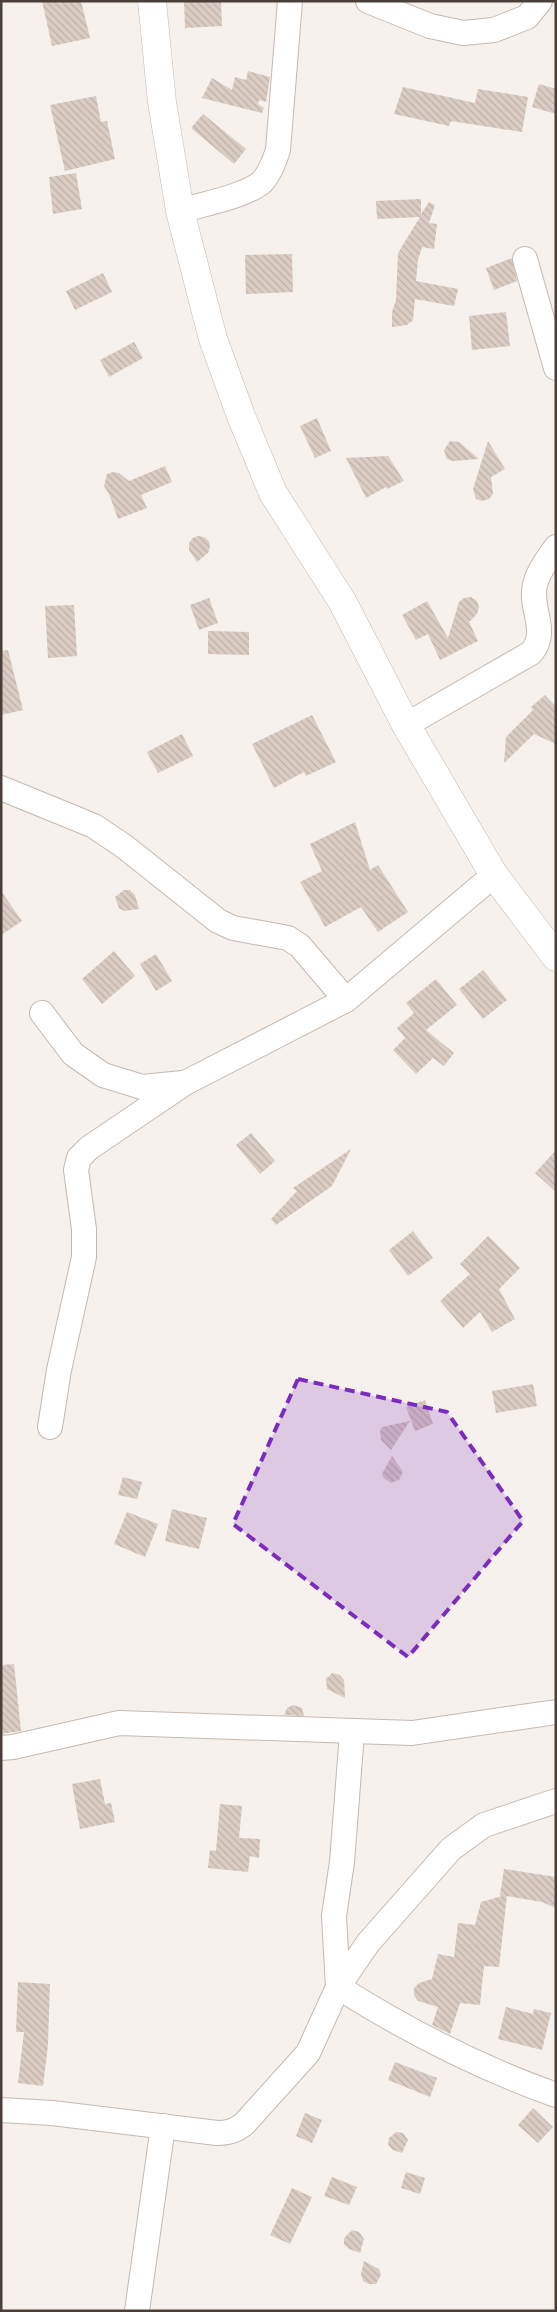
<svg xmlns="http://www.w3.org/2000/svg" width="557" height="2312" viewBox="0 0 557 2312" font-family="Karla,sans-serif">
  <defs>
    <pattern id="building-back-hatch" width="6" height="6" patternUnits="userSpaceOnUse" patternTransform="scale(1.25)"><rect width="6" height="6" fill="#dbcdc4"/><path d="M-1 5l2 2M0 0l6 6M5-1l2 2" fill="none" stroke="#bdb1a9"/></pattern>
  </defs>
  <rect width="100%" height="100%" fill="#f6f1ec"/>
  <g fill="url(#building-back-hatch)">
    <polygon points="42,1 81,1 90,38 52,46"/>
    <polygon points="184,1 221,1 222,26 185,28"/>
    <polygon points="248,71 270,77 266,102 259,100 258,104 264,108 262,113 202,98 212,78 232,90 235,77 246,80"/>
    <polygon points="539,84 556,89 556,114 532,107"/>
    <polygon points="403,87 475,103 478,89 528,97 522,132 451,121 449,126 394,114"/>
    <polygon points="96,96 101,122 107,121 115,159 65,171 50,105"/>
    <polygon points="203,114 246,149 234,164 191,128"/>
    <polygon points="76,173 82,209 53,214 49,177"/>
    <polygon points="421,199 421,214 429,202 435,205 429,223 437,224 434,249 422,247 418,260 416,281 458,289 454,306 415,299 413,320 407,325 392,327 392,312 396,300 398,253 420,217 377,219 376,201"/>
    <polygon points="292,254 293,292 246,294 245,255"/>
    <polygon points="512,258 517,281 494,290 486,268"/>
    <polygon points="103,273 112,292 75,310 66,291"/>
    <polygon points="506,312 510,346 472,350 469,316"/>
    <polygon points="134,342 143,358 109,377 100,360"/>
    <polygon points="317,418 331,451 315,458 300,426"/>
    <polygon points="450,441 459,442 479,459 453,461 447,459 444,450"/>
    <polygon points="488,441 505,469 491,477 493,494 489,499 482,501 476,499 473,489"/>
    <polygon points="388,456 404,481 387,489 386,487 366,498 346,458"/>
    <polygon points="165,466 172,482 141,495 147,508 118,519 109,494 104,486 107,474 113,472 119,473 129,481"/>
    <polygon points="198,536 204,537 209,541 210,546 209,552 197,562 189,550 189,543 193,538"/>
    <polygon points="471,597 477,601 479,607 477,614 469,622 478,641 440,660 428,634 416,640 402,615 427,601 448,638 459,602 464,598"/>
    <polygon points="209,598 218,623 199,630 190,605"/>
    <polygon points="74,605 77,656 48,658 45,606"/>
    <polygon points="208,631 249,632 249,655 208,654"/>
    <polygon points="8,650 23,710 1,715 1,651"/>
    <polygon points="545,695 556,707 556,744 534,734 504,763 506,737 533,710 531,707"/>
    <polygon points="312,715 336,762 306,776 304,772 274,788 252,744"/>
    <polygon points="182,734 193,756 158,773 147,752"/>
    <polygon points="355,822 370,870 378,865 408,912 378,932 361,907 325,927 300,882 322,871 310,844"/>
    <polygon points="124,890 130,890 135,895 139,909 124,911 119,908 115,897"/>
    <polygon points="1,891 22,921 1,935"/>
    <polygon points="114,951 135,976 102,1004 82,979"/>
    <polygon points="156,954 172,981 156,991 140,964"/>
    <polygon points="483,970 507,1000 483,1019 459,989"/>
    <polygon points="436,979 457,1005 426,1030 454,1053 444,1066 433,1058 416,1074 393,1050 405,1038 397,1028 414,1013 406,1003"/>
    <polygon points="251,1133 275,1161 260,1174 236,1145"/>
    <polygon points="351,1149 332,1186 276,1225 271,1219 297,1191 293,1188"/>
    <polygon points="556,1150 556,1192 535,1173"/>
    <polygon points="413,1231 433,1258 408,1276 389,1250"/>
    <polygon points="488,1236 520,1268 499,1289 515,1319 492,1332 480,1312 463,1328 440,1301 470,1274 460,1264"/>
    <polygon points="533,1384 537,1406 496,1413 492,1391"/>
    <polygon points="425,1400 433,1424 415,1431 406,1407"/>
    <polygon points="410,1421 391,1450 381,1440 380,1431 382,1427"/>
    <polygon points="392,1456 403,1472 399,1480 391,1483 384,1478 382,1474"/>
    <polygon points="123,1477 142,1482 137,1499 118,1495"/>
    <polygon points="172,1509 207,1518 199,1549 165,1541"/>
    <polygon points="127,1512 158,1524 145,1557 114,1544"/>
    <polygon points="14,1664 21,1731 1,1734 1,1665"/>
    <polygon points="332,1673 340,1675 344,1680 345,1698 327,1689 326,1679"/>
    <polygon points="293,1705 302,1708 304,1716 284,1715 287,1708"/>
    <polygon points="100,1779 105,1804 111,1803 115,1822 80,1829 72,1784"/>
    <polygon points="220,1804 242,1806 239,1838 260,1839 259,1858 250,1856 248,1872 208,1868 210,1850 216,1851"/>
    <polygon points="504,1869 556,1877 556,1908 542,1902 507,1896 499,1967 484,1966 480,2005 460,2003 450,2034 432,2025 438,2007 418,2001 414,1995 414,1988 419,1983 432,1979 438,1954 454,1957 458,1923 475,1925 481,1902 502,1896 500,1895"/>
    <polygon points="18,1982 50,1984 48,2045 43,2086 18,2083 24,2032 16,2032"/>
    <polygon points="506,2007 533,2014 534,2009 551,2013 542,2050 498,2039"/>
    <polygon points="395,2062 437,2078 430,2097 388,2080"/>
    <polygon points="533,2108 553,2127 538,2143 518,2125"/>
    <polygon points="305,2113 322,2120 312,2143 296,2136"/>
    <polygon points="396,2132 403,2133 408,2140 402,2153 393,2150 388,2145 389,2138"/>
    <polygon points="406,2172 425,2178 420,2194 401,2188"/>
    <polygon points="332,2177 357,2187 349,2205 324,2196"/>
    <polygon points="292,2188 312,2197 290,2244 270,2235"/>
    <polygon points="352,2230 359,2232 364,2239 360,2253 349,2249 344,2244 344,2238"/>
    <polygon points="364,2261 379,2269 381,2275 376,2284 369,2284 363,2281 361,2274"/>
  </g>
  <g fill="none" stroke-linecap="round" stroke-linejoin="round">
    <defs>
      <g id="minor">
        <polyline points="368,1 430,26 463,33 494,30 527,17 540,1"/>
        <path d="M180,211C202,204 244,197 262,182C270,173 274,162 278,150L290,1"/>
        <polyline points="525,259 556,368"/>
        <path d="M406,725L531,653C550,631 529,609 535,585C538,571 548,559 556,547"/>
        <polyline points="1,788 94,826 125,847 218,921 233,928 288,938 300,946 346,1000"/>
        <polyline points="42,1013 73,1054 103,1075 142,1087 183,1083"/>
        <polyline points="50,1427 59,1370 84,1257 84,1229 76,1170 79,1158 89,1148 185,1083 346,1000 494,875"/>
        <path d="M352,1733L342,1862L334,1916L338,1987C406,2030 480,2068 556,2095"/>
        <polyline points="1,1748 13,1747 119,1723 412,1733 556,1712"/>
        <path d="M1,2110L52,2113L217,2133C228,2133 235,2131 244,2124L308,2053L338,1987L368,1943L451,1849L484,1825L556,1801"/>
        <polyline points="137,2311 163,2126"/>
      </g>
      <polyline id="tertiary" points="152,1 162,102 180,211 213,339 241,416 273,493 342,601 406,725 494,875 556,957"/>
    </defs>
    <use href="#minor" stroke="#c5b9b1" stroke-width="26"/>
    <use href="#tertiary" stroke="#c5b9b1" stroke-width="29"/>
    <use href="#minor" stroke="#fff" stroke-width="24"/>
    <use href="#tertiary" stroke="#fff" stroke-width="28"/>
  </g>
  <path fill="#7b2cbf" fill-opacity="0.2" stroke="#7b2cbf" stroke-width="4" stroke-dasharray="10 6" stroke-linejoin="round" d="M298,1379L447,1412L523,1521L408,1657L233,1524Z"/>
  <rect width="557" height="2312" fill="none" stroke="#4b4039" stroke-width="5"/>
</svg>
